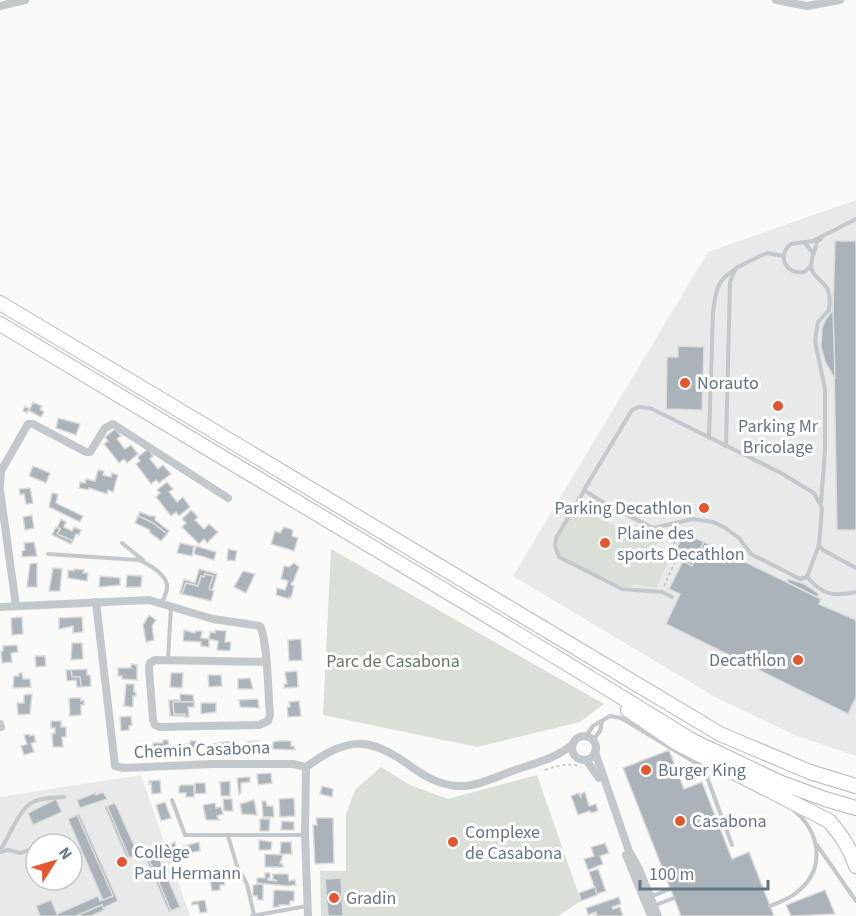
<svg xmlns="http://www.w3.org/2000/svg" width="856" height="916" viewBox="0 0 856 916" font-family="'Source Sans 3',sans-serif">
  <rect width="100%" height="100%" fill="#fafaf8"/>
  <g fill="#e8e9e9" fill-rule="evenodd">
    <polygon points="856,200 856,756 797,736 717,698 513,576 708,252"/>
    <path d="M141,775L190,916H0V797ZM36,844H72V880H36Z"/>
  </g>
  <g fill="#dadfd7">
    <path d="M582,501L592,506L590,514L638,537L645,534L657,539C654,549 660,557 669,560L656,588L636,584L628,587L618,586L554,552V541L575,502Z"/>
    <polygon points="331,549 604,704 580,722 477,747 323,715"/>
    <polygon points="381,767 410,785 448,799 537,775 581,901 558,916 321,916 320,871 346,871 346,814 355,790"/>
  </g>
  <g fill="#aab3b9" stroke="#dcdcda" stroke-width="1.5">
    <polygon points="835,241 856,241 856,530 837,530 833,310"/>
    <polygon points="833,310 835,379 825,361 821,347 822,328 826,319"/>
    <polygon points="678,346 704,347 702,410 666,409 667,357 678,357"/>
    <polygon points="33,402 42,406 40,409 44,412 41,417 28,410 27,413 23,411 25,406 30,409"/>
    <polygon points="58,418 80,424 76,435 56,428"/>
    <polygon points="115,429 121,436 117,439 125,449 131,445 138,454 127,463 124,459 119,463 104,444 108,441 105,437"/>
    <polygon points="148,449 153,456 150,459 158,469 163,465 171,474 159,483 156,480 151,484 136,464 140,461 138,457"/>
    <polygon points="33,466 50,473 46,483 29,476"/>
    <polygon points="98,470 104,471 103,475 111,477 112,473 118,475 113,492 108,490 107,494 89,488 88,490 79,488 80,482 85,483 86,479 95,481"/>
    <polygon points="167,482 173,489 169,492 177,502 183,497 190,507 179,516 176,512 171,516 156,497 160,493 157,490"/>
    <polygon points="30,488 33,503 26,504 24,494 20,495 19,489"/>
    <polygon points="52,493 58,494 56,503 83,516 80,522 49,507"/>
    <polygon points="191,510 198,517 195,520 204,529 209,524 218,532 207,543 204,539 199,544 182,527 186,523 182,519"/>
    <polygon points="140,512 150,516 155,516 155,520 169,531 167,534 153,523 138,516"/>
    <polygon points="32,515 34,528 25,530 23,517"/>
    <polygon points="138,516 153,523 167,534 161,541 149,532 150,530 135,523"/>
    <polygon points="61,519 66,522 64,527 72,531 74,527 81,530 79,535 76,534 73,541 57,534 60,529 57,528"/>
    <polygon points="56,527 60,529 57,534 73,541 71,544 52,535"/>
    <polygon points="284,527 293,530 292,536 298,538 294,551 271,544 275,531 280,533"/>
    <polygon points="684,533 704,542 692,566 673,556"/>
    <polygon points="34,542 37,556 22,557 22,551 25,550 24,543"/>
    <polygon points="704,542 821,599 819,604 856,620 856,697 848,714 666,624 680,594 669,589 683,561 692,566"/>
    <polygon points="180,543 194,546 192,556 177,553"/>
    <polygon points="196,546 216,552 214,560 194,554"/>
    <polygon points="228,549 237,551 235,561 227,560"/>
    <polygon points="37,563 37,587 27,587 30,564"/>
    <polygon points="294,563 299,567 293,582 292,582 291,585 294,586 291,598 289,597 289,599 276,595 277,588 285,590 288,581 281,579 284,566 289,567"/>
    <polygon points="53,568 62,569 60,591 49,591"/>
    <polygon points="74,569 84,570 83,573 88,573 87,581 68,578 68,570 74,571"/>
    <polygon points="199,569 217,574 212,591 209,589 213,576 205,574 204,577 201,576 198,586 186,583 182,594 180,593 184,579 195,583"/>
    <polygon points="243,571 255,574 246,593 234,587"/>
    <polygon points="205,574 213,576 209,589 214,591 211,601 182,594 186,583 198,586 201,576 204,577"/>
    <polygon points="127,575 142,576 141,587 126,587"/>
    <polygon points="100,576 120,578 120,585 99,587"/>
    <polygon points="788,579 804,584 819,594 817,597 787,582"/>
    <polygon points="149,615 156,620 152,626 154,640 146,642 143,625"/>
    <polygon points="22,617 23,634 12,635 11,618"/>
    <polygon points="82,617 83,632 73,633 73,626 59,629 59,618"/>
    <polygon points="184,630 195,633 196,631 202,631 201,638 209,639 209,647 201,646 201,642 183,641"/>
    <polygon points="215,630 226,631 225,642 231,642 230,651 217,650 218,641 209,639 210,632 215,633"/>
    <polygon points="301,639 302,660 289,661 288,640"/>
    <polygon points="72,643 82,643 83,659 71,660"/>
    <polygon points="17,645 18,652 11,653 12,662 2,663 1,652 3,651 3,646"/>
    <polygon points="35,656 45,656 46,666 36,667"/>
    <polygon points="131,664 137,665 137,680 122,679 122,676 118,676 118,668 131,668"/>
    <polygon points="87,669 87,675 90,675 91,686 81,687 80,677 72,677 71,670"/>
    <polygon points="66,670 71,670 72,677 80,677 81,687 77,687 76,680 67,681"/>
    <polygon points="297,671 298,687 284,688 284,684 287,684 285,672"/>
    <polygon points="19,673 22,673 23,679 30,679 31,687 13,688 14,676 19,676"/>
    <polygon points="171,673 183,673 182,688 170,687"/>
    <polygon points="208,675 221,675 222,686 209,687"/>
    <polygon points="250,678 253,689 238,689 238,679"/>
    <polygon points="126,684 134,684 134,692 136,692 136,696 133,696 133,707 124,706"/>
    <polygon points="32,694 30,714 18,715 17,703 24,703 24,695"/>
    <polygon points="180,694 193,695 194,702 180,702"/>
    <polygon points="69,698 81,698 81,701 84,700 84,705 81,705 81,715 70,716"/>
    <polygon points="258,699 259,708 240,707 239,700"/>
    <polygon points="169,700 180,700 180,702 173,702 174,714 185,714 185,716 170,716"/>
    <polygon points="299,701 301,716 288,717 287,707 290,707 289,702"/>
    <polygon points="173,702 194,702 194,707 188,707 189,717 185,717 185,714 174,714"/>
    <polygon points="201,703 216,703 216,712 201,714"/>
    <polygon points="131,716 132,725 129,726 129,730 121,731 120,717"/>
    <polygon points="51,721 61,721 61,727 66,727 66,737 62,737 63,747 53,747 52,734 55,733 55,728 51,728"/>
    <polygon points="29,734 30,736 34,735 36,742 31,743 34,752 24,755 21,746 27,744 24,735"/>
    <polygon points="163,740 168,740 170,753 165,753 165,756 159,756 159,753 149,754 149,746 153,746 153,743 163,743"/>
    <polygon points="190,741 196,741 197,751 183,752 184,755 176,755 175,745 190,744"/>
    <polygon points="232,741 233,751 212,753 212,744"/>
    <polygon points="258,741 259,751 247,752 246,742"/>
    <polygon points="278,741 291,741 291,746 294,746 295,750 273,749 273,742"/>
    <polygon points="669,750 684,789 702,782 732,859 749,852 774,916 681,916 623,768"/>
    <polygon points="271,773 272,783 258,785 257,774"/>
    <polygon points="250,777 250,782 241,783 241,793 239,795 237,778"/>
    <polygon points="160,780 161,793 152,794 151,783 149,784 149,781"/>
    <polygon points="230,781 230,796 221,796 220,782"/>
    <polygon points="195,783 205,783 206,793 195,794"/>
    <polygon points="182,785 194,785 194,797 186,797 186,793 179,793 179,786"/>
    <polygon points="322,786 333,789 332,797 320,794"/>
    <polygon points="103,792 107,799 80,808 77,800 95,793 96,795"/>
    <polygon points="585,792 589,806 596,804 598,811 591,813 590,811 578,815 571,796 579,793 581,798 581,794"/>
    <polygon points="294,798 295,816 280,817 279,799"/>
    <polygon points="56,799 62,812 33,825 28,813"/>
    <polygon points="223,799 232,799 233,811 224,811"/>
    <polygon points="254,800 257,815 242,814 240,804"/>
    <polygon points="262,801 266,801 267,806 273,806 274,817 263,817"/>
    <polygon points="165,802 171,818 161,821 156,805"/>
    <polygon points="115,803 138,854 129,858 107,806"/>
    <polygon points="215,803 216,808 221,807 223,814 217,816 219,820 206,820 203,805"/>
    <polygon points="107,806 129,858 127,859 105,807"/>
    <polygon points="79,814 118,901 103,908 102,905 76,916 58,916 57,914 98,896 100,901 113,896 77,815"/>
    <polygon points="77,815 113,896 103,900 68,819"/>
    <polygon points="316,818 333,818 334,863 315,864 313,825 317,825"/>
    <polygon points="260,819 270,819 269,831 260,831"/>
    <polygon points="282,821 294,822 294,830 281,830"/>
    <polygon points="259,840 272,842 271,850 259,850"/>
    <polygon points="175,842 176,848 188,845 190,853 171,856 168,846"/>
    <polygon points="199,842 200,851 190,853 188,845"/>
    <polygon points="281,842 291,842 292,854 280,854"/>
    <polygon points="605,843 609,853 600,856 603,864 588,870 584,859 594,856 591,847"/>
    <polygon points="265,854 283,855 280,864 283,864 283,867 265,867"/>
    <polygon points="158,856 180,907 171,911 149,860"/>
    <polygon points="149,860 171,911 169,912 147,861"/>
    <polygon points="598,869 606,891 597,894 589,872"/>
    <polygon points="265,873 270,873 270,878 268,878 268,880 277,881 273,879 273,874 288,874 289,881 295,880 296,885 288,886 257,883 257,878 265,878"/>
    <polygon points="224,878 225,885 220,885 220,890 212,891 210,880"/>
    <polygon points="341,878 343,916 328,916 325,879"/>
    <polygon points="263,884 263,900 258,900 257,896 253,896 253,885"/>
    <polygon points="595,887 597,895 581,901 579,893"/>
    <polygon points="274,890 294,891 294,901 290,901 290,905 279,905 279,907 273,907"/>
    <polygon points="825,890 835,914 791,916 786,905"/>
    <polygon points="619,897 621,904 612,907 613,909 620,907 623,916 593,916 597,915 596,912 588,915 586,908"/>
    <polygon points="51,900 58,916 40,916 36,906"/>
    <polygon points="205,900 207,912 200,913 198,904 192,905 192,902"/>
    <polygon points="102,905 104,910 91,916 76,916"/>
  </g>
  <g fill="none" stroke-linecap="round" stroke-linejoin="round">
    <defs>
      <g id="trunk">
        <polyline points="0,303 720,734 810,772 856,786"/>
        <polyline points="0,324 566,663 693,741 779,782 825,799 856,808"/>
        <path d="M628,710L677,743L829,821C842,836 850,848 856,866"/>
      </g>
    </defs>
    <use href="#trunk" stroke="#b4b9bd" stroke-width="16"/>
    <g stroke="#bbbfc2" stroke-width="1.5" stroke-dasharray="3 3" stroke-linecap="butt">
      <polyline points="664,586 676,560 671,557 670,553 681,528"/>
      <path d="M545,770C557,766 569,762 581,767"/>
    </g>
    <g stroke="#c3c8cc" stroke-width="4">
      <path d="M805,243L813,253L811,266L804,272C786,275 776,256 791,244L813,241L856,219"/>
      <polyline points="814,253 817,242 821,239"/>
      <path d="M811,266C812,277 823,280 828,290C830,296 830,304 829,310L818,322L815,341L825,389V451L821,502"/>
      <path d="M709,438L713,312C716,291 716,280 736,269"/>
      <polyline points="726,446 730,282 736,268 760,256 767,253 783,256"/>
      <polyline points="584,491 556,538 555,546 559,557 622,589 662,592 672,597"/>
      <polyline points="122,543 143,560"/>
      <path d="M819,545L807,577C823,595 833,597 856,592"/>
      <path d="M48,554L139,560C149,564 169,576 167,588C167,592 164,598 162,602"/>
      <polyline points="807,577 800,579 751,554 739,538 724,527 713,522 693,519 653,528 604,503 584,490 632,410 639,407 650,408 781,473 814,493 822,508 819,545 823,550 856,568"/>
      <polyline points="168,659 171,607"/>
      <polyline points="586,736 593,726 610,716 621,718 699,765 704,769 732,845"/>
      <polyline points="593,740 600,731 602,722"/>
      <polyline points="172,800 185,835 304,835"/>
      <polyline points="228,836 237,866 247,884 254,915"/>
      <polyline points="45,844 50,842"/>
      <polyline points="817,845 856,901"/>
      <path d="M0,851C8,838 19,811 31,803C41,797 53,798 64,797"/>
      <polyline points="1,852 8,850 21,853 36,847"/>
      <polyline points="652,894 655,895 670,889"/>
      <path d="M770,906C779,902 789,899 796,893C827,869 821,831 791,808"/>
      <polyline points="656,908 658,904 674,898"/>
      <polyline points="252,916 307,906"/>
    </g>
    <g stroke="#c3c8cc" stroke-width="8">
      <polyline points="776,0 807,6 840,0"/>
      <polyline points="0,6 25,0"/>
      <polyline points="0,485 1,471 28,424 33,424 86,452 90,452 105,428 113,424 228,498"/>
      <polyline points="0,490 16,606"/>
      <polyline points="96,602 115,766 124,768 212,764 293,764 306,767"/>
      <path d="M0,607L149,600L213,619L260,626C268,641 268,695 270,715L268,721L259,725L159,727L155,725L153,720L149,668L150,663L155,660L266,662"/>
      <polyline points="0,724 1,727"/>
      <circle cx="584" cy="748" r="12"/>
      <polyline points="595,752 629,851 639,869 658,916"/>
      <polyline points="586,760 599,778"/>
      <path d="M306,767C347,738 367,735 409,765C424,776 439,785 458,786C477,787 498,776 515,770C536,763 557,758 573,744"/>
      <polyline points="306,767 305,835 308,916"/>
      <polyline points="626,855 651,916"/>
    </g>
    <use href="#trunk" stroke="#fff" stroke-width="14"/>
  </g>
  <g fill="#e4572e" stroke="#fff" stroke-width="2">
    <circle cx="685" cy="383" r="6"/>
    <circle cx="778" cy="406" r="6"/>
    <circle cx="704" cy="508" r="6"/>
    <circle cx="605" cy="543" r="6"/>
    <circle cx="798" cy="660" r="6"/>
    <circle cx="646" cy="770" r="6"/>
    <circle cx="680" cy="821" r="6"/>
    <circle cx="453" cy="842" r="6"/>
    <circle cx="122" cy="862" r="6"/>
    <circle cx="334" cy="898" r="6"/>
  </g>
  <g text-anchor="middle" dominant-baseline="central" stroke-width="6" stroke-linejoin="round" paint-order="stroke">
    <g font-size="18" fill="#657683" stroke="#fff" text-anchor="start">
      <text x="697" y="383">Norauto</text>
      <text x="778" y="426" text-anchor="middle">Parking Mr<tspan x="778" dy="21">Bricolage</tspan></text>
      <text x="692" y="508" text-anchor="end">Parking Decathlon</text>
      <text x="617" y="533">Plaine des<tspan x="617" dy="21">sports Decathlon</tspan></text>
      <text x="786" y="660" text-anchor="end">Decathlon</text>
      <text x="658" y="770">Burger King</text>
      <text x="692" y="821">Casabona</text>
      <text x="465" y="832">Complexe<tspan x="465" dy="21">de Casabona</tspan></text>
      <text x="134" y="852">Collège<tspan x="134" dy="21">Paul Hermann</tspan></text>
      <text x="346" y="898">Gradin</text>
    </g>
    <g font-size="18" fill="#687a64" stroke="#fff">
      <text x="393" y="661">Parc de Casabona</text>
    </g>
    <g font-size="18" fill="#657683" stroke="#fff">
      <text transform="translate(202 750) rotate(-2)">Chemin Casabona</text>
    </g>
  </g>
  <g transform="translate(54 862) rotate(53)"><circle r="28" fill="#ffffff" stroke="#c1c8cd" stroke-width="1.5"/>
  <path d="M0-4.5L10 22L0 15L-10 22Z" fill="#e4572e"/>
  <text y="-9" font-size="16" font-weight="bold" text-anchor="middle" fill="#657683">N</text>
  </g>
  <path d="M640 880v9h128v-9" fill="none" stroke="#657683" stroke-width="3"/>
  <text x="649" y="880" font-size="18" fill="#657683" stroke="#ffffff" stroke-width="4.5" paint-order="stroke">100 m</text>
</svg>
